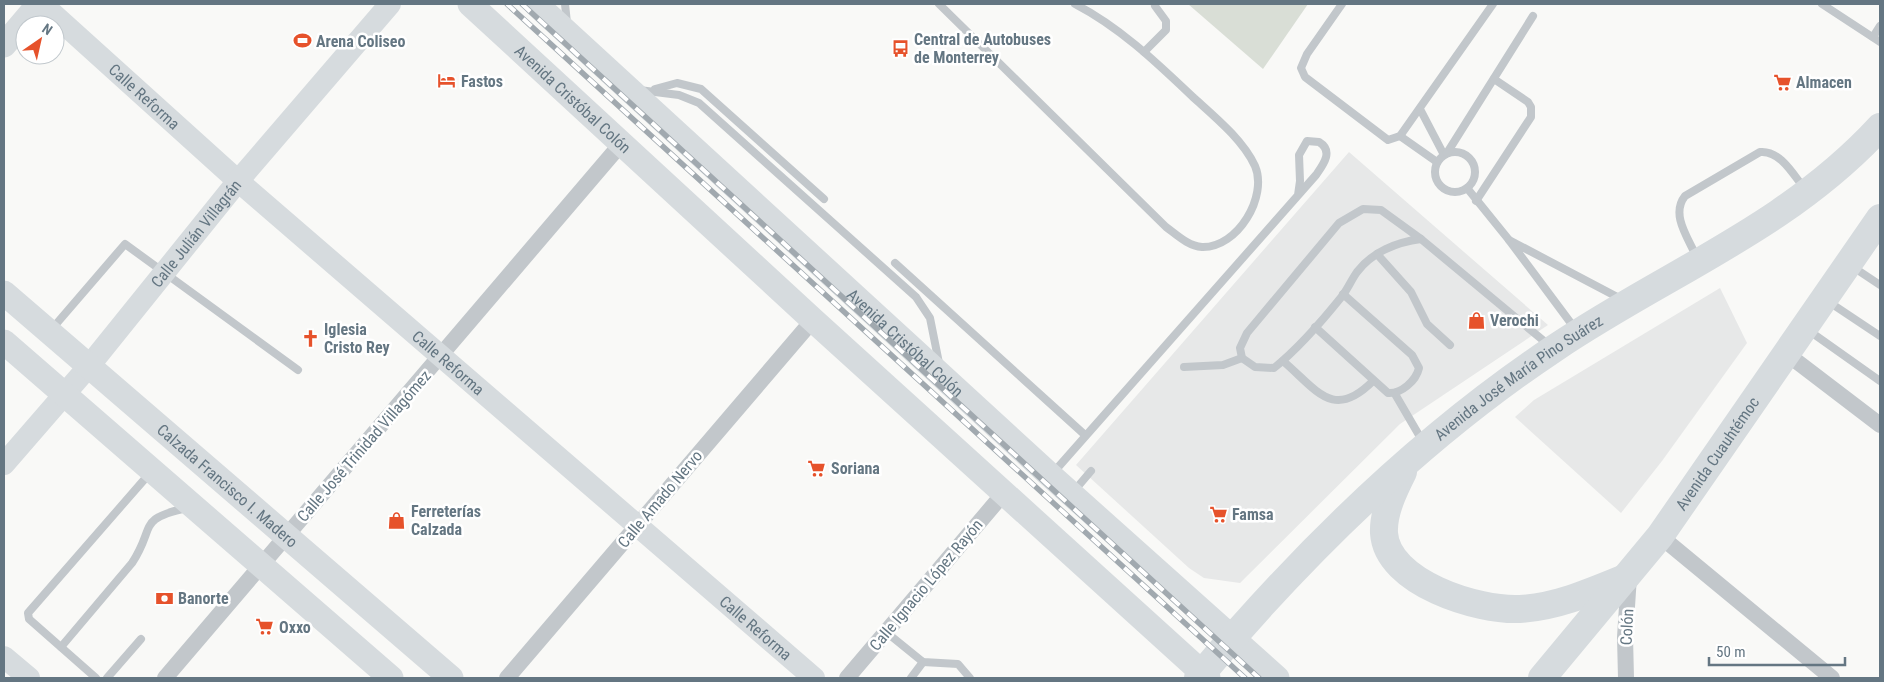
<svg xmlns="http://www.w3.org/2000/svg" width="1884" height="682" viewBox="0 0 1884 682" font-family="'Roboto Condensed',sans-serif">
  <rect width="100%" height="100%" fill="#f9f9f7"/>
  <g fill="#e7e8e8">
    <polygon points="1349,152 1548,325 1400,424 1240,583 1204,578 1189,568 1076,465"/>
    <polygon points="1720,288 1747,343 1662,461 1621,513 1515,417 1534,400"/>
  </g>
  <polygon fill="#d9ded6" points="1188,4 1308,4 1263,69"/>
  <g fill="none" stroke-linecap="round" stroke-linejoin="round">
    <g stroke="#c2c7cb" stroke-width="8">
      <polyline points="565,4 567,23"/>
      <path d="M939,4L1166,227C1177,235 1188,246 1202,247C1238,248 1268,196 1255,166C1243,140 1215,117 1194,98C1157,63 1121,28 1075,4"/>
      <polyline points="1342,4 1307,54 1301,68 1305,77 1388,140 1400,136 1493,4"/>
      <polyline points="1822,4 1880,42"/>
      <polyline points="1873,37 1880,26"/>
      <polyline points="1144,52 1166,30 1166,21 1155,6"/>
      <polyline points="655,89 677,83 701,89 824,199"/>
      <polyline points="639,90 679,95 699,103 916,297 930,318 939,363"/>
      <polyline points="1420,109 1444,155"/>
      <polyline points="1400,136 1437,162"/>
      <circle cx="1455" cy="172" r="20"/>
      <polyline points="1447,153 1533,16"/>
      <polyline points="1467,188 1509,240"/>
      <polyline points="1476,201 1531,117 1531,107 1528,102 1494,79"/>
      <path d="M1363,209L1381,210L1421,239C1397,242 1372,252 1357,272C1352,279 1348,288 1343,295C1323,320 1299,348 1274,368L1255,367L1242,358L1240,348L1247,333L1339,223Z"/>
      <polyline points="1421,239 1550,346"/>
      <polyline points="1377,254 1411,292 1427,324 1450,345"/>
      <path d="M1697,258C1689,239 1670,215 1685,196L1760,152C1780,150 1793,174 1804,188"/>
      <polyline points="895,263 1085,435"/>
      <polyline points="1853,267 1880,285"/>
      <polyline points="1829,302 1880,336"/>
      <path d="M1315,327L1388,393C1401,394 1416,381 1419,368L1412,355L1343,294"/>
      <polyline points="51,330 125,244 298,370"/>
      <polyline points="1576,330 1509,240 1623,300"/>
      <polyline points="1808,330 1880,381"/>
      <path d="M1283,361C1317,390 1333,421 1373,381"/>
      <polyline points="1184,367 1223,365 1242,358"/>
      <polyline points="1395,394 1423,442"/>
      <path d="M1053,473L1316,175C1323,165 1334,151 1319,142L1307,141L1299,155L1300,181L1298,195"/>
      <polyline points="1074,491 1091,471"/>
      <polyline points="886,632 923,662 958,664 970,678"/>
      <path d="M61,647L132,563C156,527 136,519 187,508"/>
      <polyline points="96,678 29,619 28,613 150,473"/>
      <polyline points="107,678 141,639"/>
      <polyline points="911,678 923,662"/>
    </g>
    <g stroke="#c2c7cb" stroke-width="16">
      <polyline points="1787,354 1880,425"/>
      <polyline points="1660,536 1832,678"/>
      <polyline points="165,678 621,144"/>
      <polyline points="507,678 813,320"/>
      <polyline points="847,678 1004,493"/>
      <polyline points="1626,678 1625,637 1629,576"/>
    </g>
    <g stroke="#d6dbde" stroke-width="22">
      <path id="s1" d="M42,4L238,181L814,678"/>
      <path id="s2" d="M4,464L89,366L238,181L390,4"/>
      <polyline points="4,657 29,678"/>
    </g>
    <g stroke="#d6dbde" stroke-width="25">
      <path id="s3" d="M470,4L813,320L1208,678"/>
      <path id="s4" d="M536,4L1051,476L1277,678"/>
      <polyline points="4,45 39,4"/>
      <path id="s5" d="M4,293L451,678"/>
      <polyline points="4,342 391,678"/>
    </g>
    <g stroke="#d6dbde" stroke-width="28">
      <path d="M1403,472C1394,490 1383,512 1384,533C1387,583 1478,611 1520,609C1556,607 1591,592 1625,578"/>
      <path id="s6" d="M1198,678C1302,554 1420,438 1555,348C1666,273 1787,228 1880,127"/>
      <path id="s7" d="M1542,678L1660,536L1880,218"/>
    </g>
    <defs>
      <g id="rail">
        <polyline points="507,4 1245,678"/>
        <polyline points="522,4 1259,678"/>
      </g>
    </defs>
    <use href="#rail" stroke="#a1a9af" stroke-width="5.5"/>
    <use href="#rail" stroke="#fff" stroke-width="4" stroke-dasharray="11" stroke-linecap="butt"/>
  </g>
  <defs>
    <symbol id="stadium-bare" viewBox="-9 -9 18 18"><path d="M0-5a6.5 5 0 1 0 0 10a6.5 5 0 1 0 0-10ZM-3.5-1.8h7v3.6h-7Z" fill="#e6522b" stroke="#fff" stroke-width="2.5" paint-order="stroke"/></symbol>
    <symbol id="bus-bare" viewBox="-9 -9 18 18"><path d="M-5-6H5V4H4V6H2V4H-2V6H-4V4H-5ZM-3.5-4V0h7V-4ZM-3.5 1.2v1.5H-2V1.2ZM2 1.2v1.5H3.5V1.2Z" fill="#e6522b" stroke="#fff" stroke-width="2.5" paint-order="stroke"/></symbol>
    <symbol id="hotel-bare" viewBox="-9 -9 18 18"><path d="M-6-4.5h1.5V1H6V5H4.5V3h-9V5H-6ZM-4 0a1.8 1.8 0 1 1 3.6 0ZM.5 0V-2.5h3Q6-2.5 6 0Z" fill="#e6522b" stroke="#fff" stroke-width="2.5" paint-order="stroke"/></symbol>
    <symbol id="supermarket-bare" viewBox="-9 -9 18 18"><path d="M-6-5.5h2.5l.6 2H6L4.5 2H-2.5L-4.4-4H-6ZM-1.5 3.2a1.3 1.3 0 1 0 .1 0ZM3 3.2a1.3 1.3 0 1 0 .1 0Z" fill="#e6522b" stroke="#fff" stroke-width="2.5" paint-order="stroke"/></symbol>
    <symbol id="shop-bare" viewBox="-9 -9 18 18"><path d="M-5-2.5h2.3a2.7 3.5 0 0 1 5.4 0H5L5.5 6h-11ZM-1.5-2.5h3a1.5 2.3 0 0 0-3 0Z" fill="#e6522b" stroke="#fff" stroke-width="2.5" paint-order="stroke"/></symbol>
    <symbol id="church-bare" viewBox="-9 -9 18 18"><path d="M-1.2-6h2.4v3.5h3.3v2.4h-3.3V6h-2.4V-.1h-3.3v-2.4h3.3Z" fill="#e6522b" stroke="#fff" stroke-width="2.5" paint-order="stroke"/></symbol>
    <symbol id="bank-bare" viewBox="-9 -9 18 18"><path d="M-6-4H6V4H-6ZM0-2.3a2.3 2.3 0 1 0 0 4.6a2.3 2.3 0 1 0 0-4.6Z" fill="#e6522b" stroke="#fff" stroke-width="2.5" paint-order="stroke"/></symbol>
  </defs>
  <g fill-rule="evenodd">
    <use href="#stadium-bare" x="290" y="28" width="25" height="25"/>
    <use href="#bus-bare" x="888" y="36" width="25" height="25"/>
    <use href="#hotel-bare" x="434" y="68" width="25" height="25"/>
    <use href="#supermarket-bare" x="1770" y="70" width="25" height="25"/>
    <use href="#shop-bare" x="1464" y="308" width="25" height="25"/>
    <use href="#church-bare" x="298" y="326" width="25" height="25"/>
    <use href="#supermarket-bare" x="804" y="456" width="25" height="25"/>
    <use href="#supermarket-bare" x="1206" y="502" width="25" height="25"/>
    <use href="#shop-bare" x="384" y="508" width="25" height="25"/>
    <use href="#bank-bare" x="152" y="586" width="25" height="25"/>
    <use href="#supermarket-bare" x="252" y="614" width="25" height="25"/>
  </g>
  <g text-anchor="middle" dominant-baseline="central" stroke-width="5" stroke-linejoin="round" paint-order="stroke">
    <g font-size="16" font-weight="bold" fill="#647682" stroke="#fff" text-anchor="start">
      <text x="914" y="39">Central de Autobuses<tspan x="914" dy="18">de Monterrey</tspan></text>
      <text x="316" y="41">Arena Coliseo</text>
      <text x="461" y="81">Fastos</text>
      <text x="1796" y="82">Almacen</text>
      <text x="1490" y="320">Verochi</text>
      <text x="324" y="329">Iglesia<tspan x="324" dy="18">Cristo Rey</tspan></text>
      <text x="831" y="468">Soriana</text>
      <text x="411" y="511">Ferreterías<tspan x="411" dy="18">Calzada</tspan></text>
      <text x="1232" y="514">Famsa</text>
      <text x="178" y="598">Banorte</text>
      <text x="279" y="627">Oxxo</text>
    </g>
    <g font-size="16" fill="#647682" stroke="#fff">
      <text stroke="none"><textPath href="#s1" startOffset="138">Calle Reforma</textPath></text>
      <text stroke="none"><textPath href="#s3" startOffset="140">Avenida Cristóbal Colón</textPath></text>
      <text stroke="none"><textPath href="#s2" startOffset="300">Calle Julián Villagrán</textPath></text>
      <text stroke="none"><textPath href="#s4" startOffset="501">Avenida Cristóbal Colón</textPath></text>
      <text stroke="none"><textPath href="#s1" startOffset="542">Calle Reforma</textPath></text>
      <text stroke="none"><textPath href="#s6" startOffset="441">Avenida José María Pino Suárez</textPath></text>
      <text transform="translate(364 446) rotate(-49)">Calle José Trinidad Villagómez</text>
      <text stroke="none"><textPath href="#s7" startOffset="285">Avenida Cuauhtémoc</textPath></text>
      <text stroke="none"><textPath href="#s5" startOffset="295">Calzada Francisco I. Madero</textPath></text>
      <text transform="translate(660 499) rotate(-50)">Calle Amado Nervo</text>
      <text transform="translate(926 585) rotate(-50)">Calle Ignacio López Rayón</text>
      <text stroke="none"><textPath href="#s1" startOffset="948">Calle Reforma</textPath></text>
      <text transform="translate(1627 627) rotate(-87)">Colón</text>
    </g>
  </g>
  <rect width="1884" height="682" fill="none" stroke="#647682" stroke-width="10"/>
  <g transform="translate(40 40) rotate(34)"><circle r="24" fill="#ffffff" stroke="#c1c8cd"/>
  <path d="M0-4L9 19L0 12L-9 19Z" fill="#e6522b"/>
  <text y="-8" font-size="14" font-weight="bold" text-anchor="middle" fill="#647682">N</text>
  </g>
  <path d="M1709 657v8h136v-8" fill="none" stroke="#647682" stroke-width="2.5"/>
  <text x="1716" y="657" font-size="15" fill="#647682" stroke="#ffffff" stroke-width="4" paint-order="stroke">50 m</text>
</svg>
